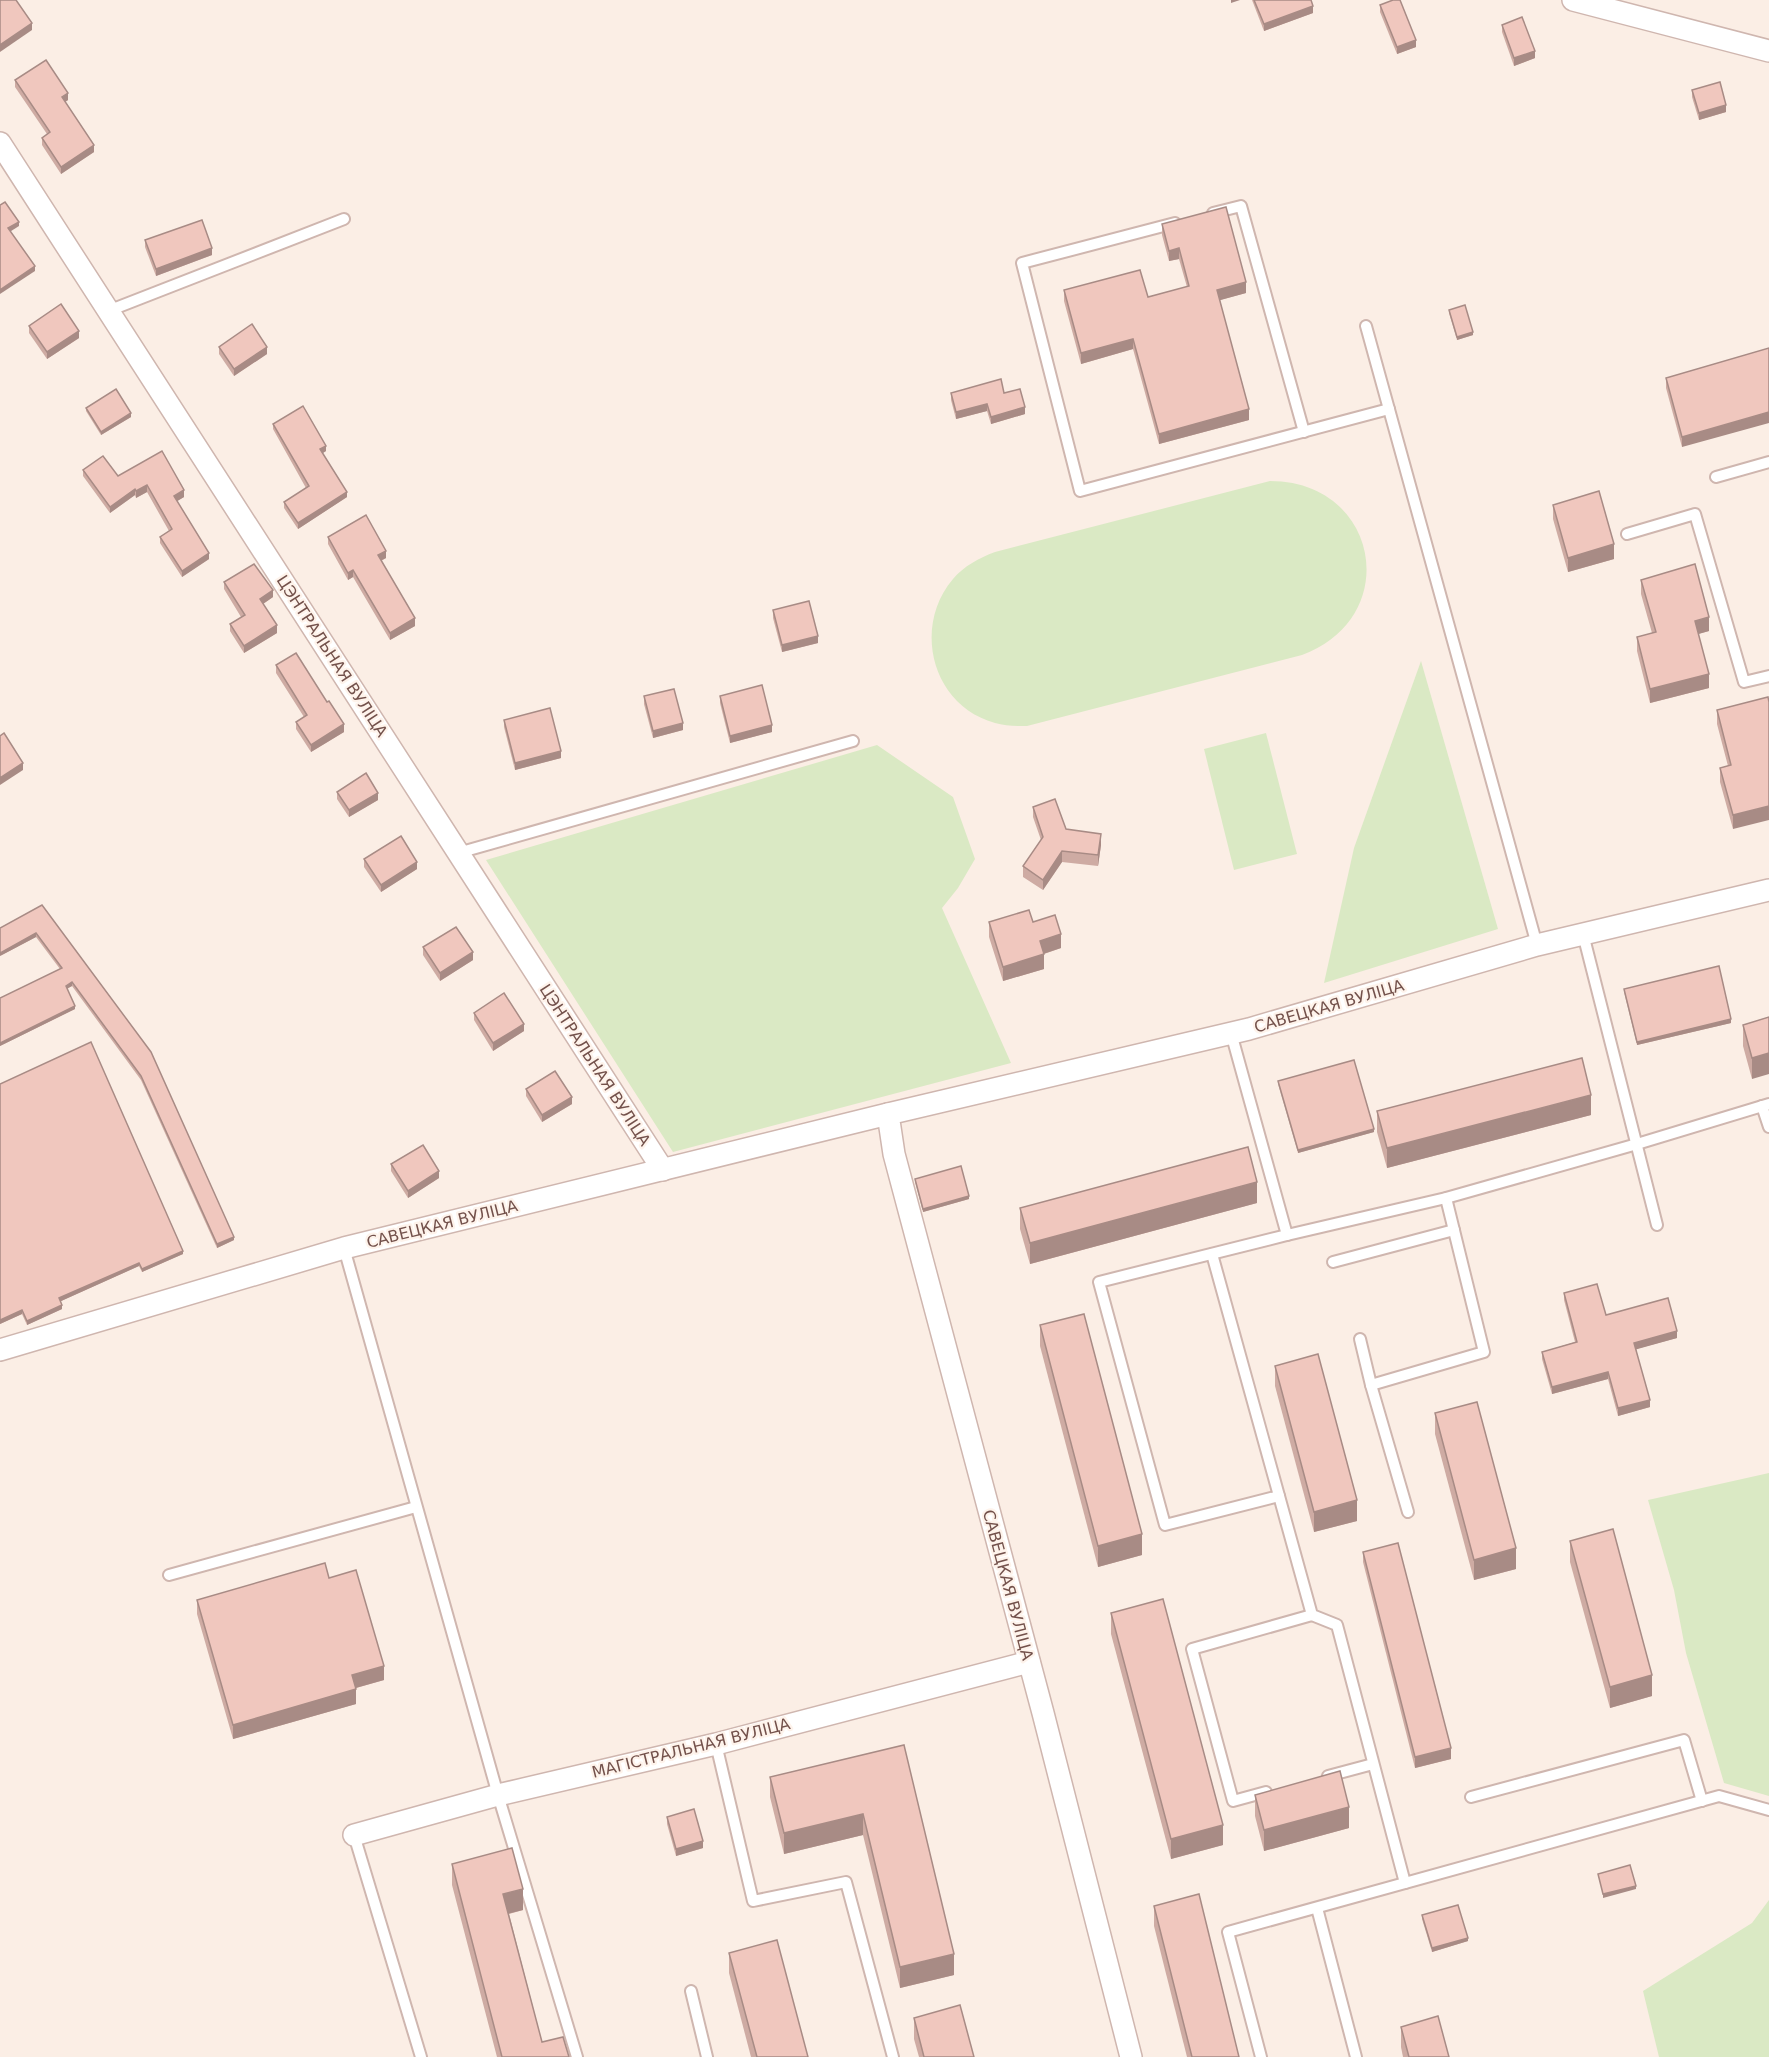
<svg xmlns="http://www.w3.org/2000/svg" width="1769" height="2057" viewBox="0 0 1769 2057" font-family="'DejaVu Sans',sans-serif">
  <rect width="100%" height="100%" fill="#fbeee5"/>
  <g fill="#dae9c4">
    <path d="M1270,481C1379,481 1404,617 1302,655L1027,726C1016,726 1005,726 995,723C932,706 912,627 953,579C964,566 979,558 995,552Z"/>
    <polygon points="1421,661 1498,929 1324,983 1354,848"/>
    <polygon points="1266,733 1297,854 1234,870 1204,749"/>
    <polygon points="877,745 953,797 975,859 958,888 942,908 1011,1063 673,1152 486,860"/>
    <polygon points="1769,1473 1769,1796 1724,1783 1686,1653 1674,1590 1648,1500"/>
    <polygon points="1769,1900 1769,2057 1659,2057 1643,1991 1752,1923"/>
  </g>
  <g fill="none" stroke-linecap="round" stroke-linejoin="round">
    <defs>
      <g id="lane">
        <polyline points="1213,213 1241,206 1304,432"/>
        <polyline points="1175,223 1022,263 1080,491 1389,409"/>
        <polyline points="108,311 344,219"/>
        <polyline points="1366,326 1537,945"/>
        <polyline points="1716,477 1769,462"/>
        <polyline points="1627,534 1695,514 1744,682 1769,676"/>
        <polyline points="458,853 853,741"/>
        <polyline points="1583,934 1657,1225"/>
        <polyline points="1231,1033 1287,1235"/>
        <polyline points="1762,1106 1769,1127"/>
        <polyline points="344,1248 498,1795 577,2057"/>
        <polyline points="1212,1254 1312,1615 1337,1625 1405,1883"/>
        <polyline points="1333,1262 1454,1230"/>
        <polyline points="1360,1339 1371,1385 1408,1512"/>
        <polyline points="1371,1385 1484,1352 1446,1198"/>
        <polyline points="1279,1496 1165,1525 1099,1282 1287,1235 1446,1198 1637,1144 1769,1104"/>
        <polyline points="169,1575 416,1507"/>
        <polyline points="716,1744 753,1901 846,1882 893,2057"/>
        <polyline points="1328,1776 1373,1764"/>
        <polyline points="1266,1792 1233,1801 1192,1649 1312,1615"/>
        <polyline points="1471,1797 1684,1740 1702,1801"/>
        <polyline points="354,1835 421,2057"/>
        <polyline points="1317,1908 1356,2057"/>
        <polyline points="691,1991 707,2057"/>
        <polyline points="1261,2057 1228,1932 1719,1796 1769,1810"/>
      </g>
      <g id="street">
        <polyline points="1573,0 1769,51"/>
        <polyline points="0,143 663,1170"/>
        <polyline points="0,1350 344,1248 888,1114"/>
        <polyline points="354,1835 498,1795 716,1744 1029,1662"/>
        <polyline points="1131,2057 1043,1713 894,1154 888,1114 1249,1029 1537,945 1769,890"/>
      </g>
    </defs>
    <use href="#lane" stroke="#cfb6af" stroke-width="14"/>
    <use href="#street" stroke="#cfb6af" stroke-width="24"/>
    <use href="#lane" stroke="#fff" stroke-width="10"/>
    <use href="#street" stroke="#fff" stroke-width="21"/>
  </g>
  <g fill="#ceaba3">
    <polygon points="1252,0 1311,0 1313,13 1264,31"/>
    <polygon points="1380,5 1416,47 1397,54 1380,12"/>
    <polygon points="1502,25 1535,58 1514,66 1502,32"/>
    <polygon points="15,80 68,100 65,102 94,152 61,174 42,145 42,138 47,134 15,87"/>
    <polygon points="1692,90 1726,112 1699,120 1692,97"/>
    <polygon points="1162,224 1246,293 1220,300 1249,420 1159,444 1133,349 1081,364 1064,301 1064,290 1148,297 1187,287 1179,259 1169,261 1162,235"/>
    <polygon points="145,240 212,255 156,276 145,247"/>
    <polygon points="1449,310 1473,335 1457,340 1449,313"/>
    <polygon points="29,326 79,338 47,359 29,333"/>
    <polygon points="219,347 267,354 234,376 219,354"/>
    <polygon points="1769,348 1682,447 1666,388 1666,378"/>
    <polygon points="951,393 1004,393 1025,414 991,424 987,411 956,419 951,400"/>
    <polygon points="86,408 131,417 101,435 86,411"/>
    <polygon points="273,424 326,451 322,453 347,497 298,529 284,508 284,502 306,488 273,429"/>
    <polygon points="83,470 118,476 184,497 177,501 209,559 182,577 160,543 160,537 169,531 147,492 136,498 135,495 110,513 83,476"/>
    <polygon points="1553,505 1614,559 1568,572 1553,519"/>
    <polygon points="328,537 386,558 381,561 415,626 390,640 353,577 348,580 328,544"/>
    <polygon points="1641,580 1709,631 1698,634 1709,688 1650,703 1637,651 1637,637 1652,633 1641,594"/>
    <polygon points="224,582 273,597 263,604 277,633 244,653 230,631 230,624 241,617 224,589"/>
    <polygon points="773,610 818,643 782,652 773,618"/>
    <polygon points="276,665 344,732 311,752 296,729 296,722 304,717 276,673"/>
    <polygon points="644,696 683,730 653,738 644,704"/>
    <polygon points="720,696 772,732 730,743 720,703"/>
    <polygon points="1769,702 1733,829 1720,782 1720,768 1728,766 1717,724 1717,710"/>
    <polygon points="504,720 561,758 515,770 504,727"/>
    <polygon points="337,792 378,800 349,817 337,799"/>
    <polygon points="1033,807 1066,829 1101,845 1098,866 1062,862 1043,890 1023,877 1023,866 1041,840 1033,817"/>
    <polygon points="364,859 417,869 381,892 364,867"/>
    <polygon points="42,905 151,1052 234,1240 217,1248 141,1080 72,986 67,989 75,1009 0,1046 0,998 60,969 36,937 0,956"/>
    <polygon points="989,922 1033,922 1061,948 1044,954 1044,969 1003,981 989,937"/>
    <polygon points="423,947 473,960 440,981 423,955"/>
    <polygon points="1624,989 1731,1023 1637,1045 1624,992"/>
    <polygon points="474,1013 524,1031 493,1051 474,1020"/>
    <polygon points="1769,1017 1752,1079 1743,1046 1743,1025"/>
    <polygon points="1278,1081 1374,1132 1298,1153 1278,1084"/>
    <polygon points="0,1084 183,1254 142,1272 139,1266 61,1301 62,1309 27,1325 22,1314 0,1324"/>
    <polygon points="526,1089 572,1104 542,1122 526,1096"/>
    <polygon points="1377,1111 1591,1115 1387,1168 1377,1132"/>
    <polygon points="391,1164 439,1178 408,1198 391,1171"/>
    <polygon points="915,1179 969,1199 923,1212 915,1182"/>
    <polygon points="1257,1203 1030,1264 1020,1229 1020,1208"/>
    <polygon points="1564,1293 1606,1315 1677,1338 1636,1349 1650,1407 1618,1416 1608,1379 1552,1394 1542,1359 1542,1352 1575,1342 1564,1300"/>
    <polygon points="1040,1325 1142,1555 1098,1567 1040,1346"/>
    <polygon points="1275,1366 1357,1521 1314,1532 1275,1386"/>
    <polygon points="1435,1413 1516,1569 1474,1580 1435,1434"/>
    <polygon points="1570,1541 1652,1696 1610,1708 1570,1562"/>
    <polygon points="1363,1552 1451,1759 1415,1768 1363,1562"/>
    <polygon points="197,1600 384,1680 356,1688 356,1704 233,1739 197,1614"/>
    <polygon points="1111,1613 1223,1845 1171,1859 1111,1634"/>
    <polygon points="904,1745 954,1975 900,1988 863,1835 784,1854 770,1797 770,1777"/>
    <polygon points="1255,1795 1349,1828 1264,1851 1255,1816"/>
    <polygon points="667,1817 703,1848 676,1856 667,1824"/>
    <polygon points="452,1864 523,1910 509,1914 542,2042 569,2057 497,2057 452,1885"/>
    <polygon points="1154,1906 1239,2057 1187,2057 1154,1926"/>
    <polygon points="1422,1915 1468,1941 1432,1952 1422,1919"/>
    <polygon points="729,1953 808,2057 751,2057 729,1973"/>
    <polygon points="914,2018 974,2057 919,2057 914,2039"/>
    <polygon points="1401,2027 1449,2057 1403,2057 1401,2047"/>
  </g>
  <g fill="#a88b85">
    <polygon points="1231,0 1240,0 1231,3"/>
    <polygon points="1313,6 1313,13 1264,31 1264,24"/>
    <polygon points="32,23 32,30 0,52 0,45"/>
    <polygon points="1416,40 1416,47 1397,54 1397,47"/>
    <polygon points="1535,51 1535,58 1514,66 1514,58"/>
    <polygon points="68,93 68,100 62,104 62,97"/>
    <polygon points="1726,105 1726,112 1699,120 1699,113"/>
    <polygon points="94,145 94,152 61,174 61,167"/>
    <polygon points="19,222 19,226 8,233 8,228"/>
    <polygon points="212,248 212,255 156,276 156,269"/>
    <polygon points="1179,248 1179,259 1169,261 1169,251"/>
    <polygon points="35,266 35,271 0,294 0,290"/>
    <polygon points="1246,282 1246,293 1217,301 1217,290"/>
    <polygon points="79,331 79,338 47,359 47,352"/>
    <polygon points="1473,332 1473,335 1457,340 1457,337"/>
    <polygon points="1133,339 1133,349 1081,364 1081,353"/>
    <polygon points="267,347 267,354 234,376 234,369"/>
    <polygon points="987,404 987,411 956,419 956,412"/>
    <polygon points="1025,407 1025,414 991,424 991,417"/>
    <polygon points="1249,409 1249,420 1159,444 1159,434"/>
    <polygon points="1769,412 1769,423 1682,447 1682,437"/>
    <polygon points="131,413 131,417 101,435 101,432"/>
    <polygon points="326,446 326,451 320,455 320,449"/>
    <polygon points="147,485 147,492 136,498 136,491"/>
    <polygon points="135,489 135,495 110,513 110,507"/>
    <polygon points="184,490 184,497 174,503 174,496"/>
    <polygon points="347,492 347,497 298,529 298,523"/>
    <polygon points="1614,544 1614,559 1568,572 1568,558"/>
    <polygon points="386,551 386,558 378,562 378,555"/>
    <polygon points="209,553 209,559 182,577 182,571"/>
    <polygon points="353,570 353,577 348,580 348,573"/>
    <polygon points="273,590 273,597 260,606 260,599"/>
    <polygon points="1709,617 1709,631 1695,635 1695,621"/>
    <polygon points="415,618 415,626 390,640 390,633"/>
    <polygon points="277,625 277,633 244,653 244,646"/>
    <polygon points="818,636 818,643 782,652 782,645"/>
    <polygon points="1709,674 1709,688 1650,703 1650,689"/>
    <polygon points="683,723 683,730 653,738 653,731"/>
    <polygon points="344,724 344,732 311,752 311,745"/>
    <polygon points="772,725 772,732 730,743 730,736"/>
    <polygon points="561,751 561,758 515,770 515,763"/>
    <polygon points="23,763 23,770 0,785 0,778"/>
    <polygon points="378,793 378,800 349,817 349,810"/>
    <polygon points="1769,806 1769,820 1733,829 1733,815"/>
    <polygon points="1101,834 1101,845 1098,866 1098,855"/>
    <polygon points="1062,851 1062,862 1043,890 1043,880"/>
    <polygon points="417,862 417,869 381,892 381,885"/>
    <polygon points="36,933 36,937 0,956 0,953"/>
    <polygon points="1061,934 1061,948 1040,955 1040,941"/>
    <polygon points="473,952 473,960 440,981 440,973"/>
    <polygon points="1044,954 1044,969 1003,981 1003,967"/>
    <polygon points="72,982 72,986 66,989 66,986"/>
    <polygon points="75,1006 75,1009 0,1046 0,1043"/>
    <polygon points="1731,1019 1731,1023 1637,1045 1637,1042"/>
    <polygon points="524,1024 524,1031 493,1051 493,1043"/>
    <polygon points="1769,1053 1769,1074 1752,1079 1752,1058"/>
    <polygon points="1591,1095 1591,1115 1387,1168 1387,1148"/>
    <polygon points="572,1097 572,1104 542,1122 542,1115"/>
    <polygon points="1374,1129 1374,1132 1298,1153 1298,1150"/>
    <polygon points="439,1171 439,1178 408,1198 408,1191"/>
    <polygon points="1257,1182 1257,1203 1030,1264 1030,1243"/>
    <polygon points="969,1196 969,1199 923,1212 923,1209"/>
    <polygon points="234,1237 234,1240 217,1248 217,1244"/>
    <polygon points="183,1251 183,1254 142,1272 142,1269"/>
    <polygon points="139,1263 139,1266 59,1302 59,1298"/>
    <polygon points="62,1305 62,1309 27,1325 27,1321"/>
    <polygon points="22,1310 22,1314 0,1324 0,1320"/>
    <polygon points="1677,1331 1677,1338 1634,1350 1634,1343"/>
    <polygon points="1608,1372 1608,1379 1552,1394 1552,1387"/>
    <polygon points="1650,1400 1650,1407 1618,1416 1618,1408"/>
    <polygon points="1357,1500 1357,1521 1314,1532 1314,1512"/>
    <polygon points="1142,1534 1142,1555 1098,1567 1098,1546"/>
    <polygon points="1516,1548 1516,1569 1474,1580 1474,1560"/>
    <polygon points="384,1666 384,1680 352,1689 352,1675"/>
    <polygon points="1652,1675 1652,1696 1610,1708 1610,1687"/>
    <polygon points="356,1689 356,1704 233,1739 233,1725"/>
    <polygon points="1451,1748 1451,1759 1415,1768 1415,1757"/>
    <polygon points="1349,1807 1349,1828 1264,1851 1264,1830"/>
    <polygon points="863,1814 863,1835 784,1854 784,1833"/>
    <polygon points="1223,1825 1223,1845 1171,1859 1171,1839"/>
    <polygon points="703,1841 703,1848 676,1856 676,1849"/>
    <polygon points="1636,1886 1636,1889 1603,1898 1603,1894"/>
    <polygon points="523,1889 523,1910 503,1915 503,1894"/>
    <polygon points="1468,1938 1468,1941 1432,1952 1432,1948"/>
    <polygon points="954,1954 954,1975 900,1988 900,1967"/>
  </g>
  <g fill="#f0c7be" stroke="#a88b85" stroke-width="1.5">
    <polygon points="0,0 16,0 32,23 0,45"/>
    <polygon points="1254,0 1311,0 1313,6 1264,24"/>
    <polygon points="1393,0 1400,0 1416,40 1397,47 1380,5"/>
    <polygon points="1522,17 1535,51 1514,58 1502,25"/>
    <polygon points="46,60 68,93 62,97 94,145 61,167 42,138 50,132 15,80"/>
    <polygon points="1720,82 1726,105 1699,113 1692,90"/>
    <polygon points="5,202 19,222 8,228 35,266 0,290 0,205"/>
    <polygon points="1226,207 1246,282 1217,290 1249,409 1159,434 1133,339 1081,353 1064,290 1140,270 1148,297 1189,286 1179,248 1169,251 1162,224"/>
    <polygon points="202,220 212,248 156,269 145,240"/>
    <polygon points="61,304 79,331 47,352 29,326"/>
    <polygon points="1465,305 1473,332 1457,337 1449,310"/>
    <polygon points="252,324 267,347 234,369 219,347"/>
    <polygon points="1769,348 1769,412 1682,437 1666,378"/>
    <polygon points="1001,379 1004,393 1020,389 1025,407 991,417 987,404 956,412 951,393"/>
    <polygon points="116,389 131,413 101,432 86,408"/>
    <polygon points="303,406 326,446 320,449 347,492 298,523 284,502 309,486 273,424"/>
    <polygon points="162,451 184,490 174,496 209,553 182,571 160,537 172,529 147,485 136,491 135,489 110,507 83,470 103,456 118,476"/>
    <polygon points="1599,491 1614,544 1568,558 1553,505"/>
    <polygon points="366,515 386,551 378,555 415,618 390,633 353,570 348,573 328,537"/>
    <polygon points="254,564 273,590 260,599 277,625 244,646 230,624 245,615 224,582"/>
    <polygon points="1695,564 1709,617 1695,621 1709,674 1650,689 1637,637 1656,632 1641,580"/>
    <polygon points="809,601 818,636 782,645 773,610"/>
    <polygon points="296,653 327,702 329,701 344,724 311,745 296,722 307,715 276,665"/>
    <polygon points="762,685 772,725 730,736 720,696"/>
    <polygon points="674,689 683,723 653,731 644,696"/>
    <polygon points="1768,697 1769,702 1769,806 1733,815 1720,768 1731,765 1717,710"/>
    <polygon points="550,708 561,751 515,763 504,720"/>
    <polygon points="4,733 23,763 0,778 0,736"/>
    <polygon points="366,773 378,793 349,810 337,792"/>
    <polygon points="1055,799 1066,829 1101,834 1098,855 1062,851 1043,880 1023,866 1043,837 1033,807"/>
    <polygon points="401,836 417,862 381,885 364,859"/>
    <polygon points="42,905 151,1052 234,1237 217,1244 141,1076 72,982 66,986 75,1006 0,1043 0,998 62,968 36,933 0,953 0,928"/>
    <polygon points="1029,910 1033,922 1055,915 1061,934 1040,941 1044,954 1003,967 989,922"/>
    <polygon points="456,927 473,952 440,973 423,947"/>
    <polygon points="1719,966 1731,1019 1637,1042 1624,989"/>
    <polygon points="504,993 524,1024 493,1043 474,1013"/>
    <polygon points="1769,1017 1769,1053 1752,1058 1743,1025"/>
    <polygon points="91,1042 183,1251 142,1269 139,1263 59,1298 62,1305 27,1321 22,1310 0,1320 0,1084"/>
    <polygon points="1582,1058 1591,1095 1387,1148 1377,1111"/>
    <polygon points="1354,1060 1374,1129 1298,1150 1278,1081"/>
    <polygon points="555,1071 572,1097 542,1115 526,1089"/>
    <polygon points="423,1145 439,1171 408,1191 391,1164"/>
    <polygon points="1248,1147 1257,1182 1030,1243 1020,1208"/>
    <polygon points="961,1166 969,1196 923,1209 915,1179"/>
    <polygon points="1597,1284 1606,1315 1668,1298 1677,1331 1634,1343 1650,1400 1618,1408 1608,1372 1552,1387 1542,1352 1577,1342 1564,1293"/>
    <polygon points="1084,1314 1142,1534 1098,1546 1040,1325"/>
    <polygon points="1318,1354 1357,1500 1314,1512 1275,1366"/>
    <polygon points="1477,1402 1516,1548 1474,1560 1435,1413"/>
    <polygon points="1613,1529 1652,1675 1610,1687 1570,1541"/>
    <polygon points="1398,1543 1451,1748 1415,1757 1363,1552"/>
    <polygon points="325,1563 329,1578 356,1570 384,1666 352,1675 356,1689 233,1725 197,1600"/>
    <polygon points="1163,1599 1223,1825 1171,1839 1111,1613"/>
    <polygon points="904,1745 954,1954 900,1967 863,1814 784,1833 770,1777"/>
    <polygon points="1340,1771 1349,1807 1264,1830 1255,1795"/>
    <polygon points="694,1809 703,1841 676,1849 667,1817"/>
    <polygon points="512,1848 523,1889 503,1894 542,2042 563,2037 569,2057 502,2057 452,1864"/>
    <polygon points="1630,1865 1636,1886 1603,1894 1598,1874"/>
    <polygon points="1199,1894 1239,2057 1192,2057 1154,1906"/>
    <polygon points="1458,1905 1468,1938 1432,1948 1422,1915"/>
    <polygon points="777,1940 808,2057 757,2057 729,1953"/>
    <polygon points="960,2005 974,2057 924,2057 914,2018"/>
    <polygon points="1438,2016 1449,2057 1409,2057 1401,2027"/>
  </g>
  <g text-anchor="middle" dominant-baseline="central" stroke-width="4.5" stroke-linejoin="round" paint-order="stroke">
    <g font-size="16" fill="#73514b" stroke="#fef3eb">
      <text transform="translate(332 656) rotate(57)">ЦЭНТРАЛЬНАЯ ВУЛІЦА</text>
      <text transform="translate(1329 1006) rotate(-16)">САВЕЦКАЯ ВУЛІЦА</text>
      <text transform="translate(595 1065) rotate(57)">ЦЭНТРАЛЬНАЯ ВУЛІЦА</text>
      <text transform="translate(442 1224) rotate(-14)">САВЕЦКАЯ ВУЛІЦА</text>
      <text transform="translate(1008 1585) rotate(75)">САВЕЦКАЯ ВУЛІЦА</text>
      <text transform="translate(691 1748) rotate(-14)">МАГІСТРАЛЬНАЯ ВУЛІЦА</text>
    </g>
  </g>
</svg>
